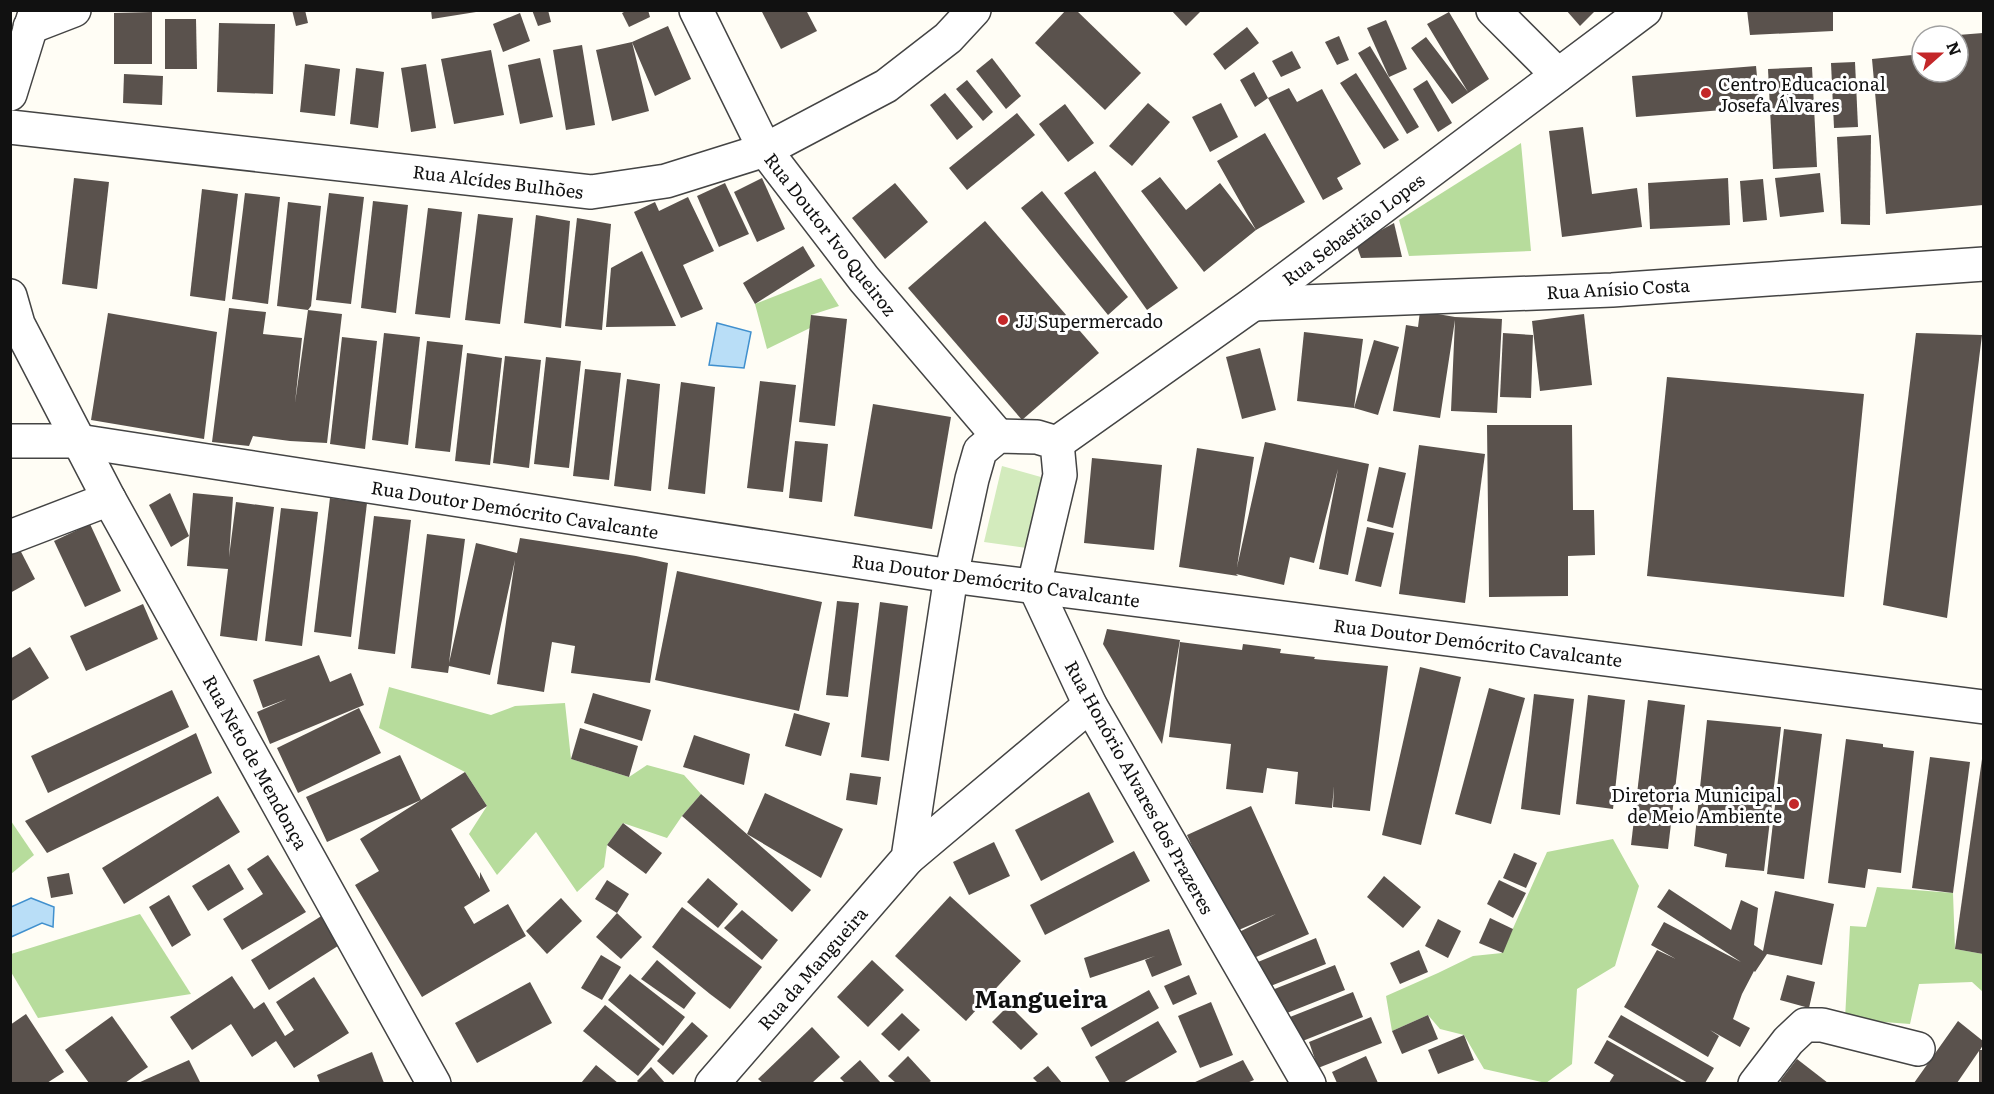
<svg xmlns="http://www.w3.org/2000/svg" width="1994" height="1094" viewBox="0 0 1994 1094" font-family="Literata,serif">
  <rect width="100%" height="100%" fill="#fffdf5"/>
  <polygon fill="#d3ebbd" points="1002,466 1048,479 1034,549 984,542"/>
  <g fill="#b7dc9c">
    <polygon points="1521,143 1531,251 1409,256 1399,220"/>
    <polygon points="821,278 839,306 811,315 810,328 767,349 755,304"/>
    <polygon points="389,687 491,715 515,706 565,703 571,759 629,777 647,765 684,775 701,794 682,816 667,838 623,823 607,845 604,867 577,892 536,832 497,875 469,834 487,806 465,772 379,728"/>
    <polygon points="11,821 34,855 11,874 10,874"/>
    <polygon points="1613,839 1639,886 1615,966 1577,989 1572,1064 1546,1083 1484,1069 1464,1035 1440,1029 1428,1015 1392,1031 1386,996 1438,973 1473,956 1502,953 1547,852"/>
    <polygon points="1877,887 1953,893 1955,949 1983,954 1983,992 1972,982 1919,984 1910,1024 1845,1019 1850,926 1866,927"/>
    <polygon points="140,914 191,994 38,1018 11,972 11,954"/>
  </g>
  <g fill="#b9def7" stroke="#4090ce" stroke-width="1.5">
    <polygon points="717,323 751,332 744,368 709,365"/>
    <polygon points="31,898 54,907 53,927 42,923 11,937 11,907"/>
  </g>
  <g fill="#5a524d">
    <polygon points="292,10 305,10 308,23 296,26"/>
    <polygon points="431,10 476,10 476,12 432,19"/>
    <polygon points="532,10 548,10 551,22 538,26"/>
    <polygon points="628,10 648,10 650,17 629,27 622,13"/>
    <polygon points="761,10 806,10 817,31 781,49"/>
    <polygon points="1066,10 1076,10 1141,73 1105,110 1035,43"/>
    <polygon points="1171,10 1202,10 1186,26"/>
    <polygon points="1566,10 1596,10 1580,26"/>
    <polygon points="1747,10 1833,10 1833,31 1750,35"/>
    <polygon points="152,12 152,64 114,64 114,13"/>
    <polygon points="1449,12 1489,79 1452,104 1411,48 1426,37 1468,92 1427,24"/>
    <polygon points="520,13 530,41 503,52 493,24"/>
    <polygon points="165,19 196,19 197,69 165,69"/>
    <polygon points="1386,20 1407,69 1389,77 1367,28"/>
    <polygon points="219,23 275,24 273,94 217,92"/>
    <polygon points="668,26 691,79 655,96 632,42 649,111 612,121 596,50 632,42"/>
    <polygon points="1247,27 1259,43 1225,70 1213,54"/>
    <polygon points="1983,33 1983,205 1886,214 1872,59 1922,54 1922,72 1958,72 1958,35"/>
    <polygon points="1339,36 1349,60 1337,65 1325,42"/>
    <polygon points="582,45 595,125 566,130 553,50"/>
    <polygon points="1370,46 1419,127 1407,134 1358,53"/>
    <polygon points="491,50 504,115 454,124 441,59"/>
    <polygon points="1292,51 1301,68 1281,77 1272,61"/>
    <polygon points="540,58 553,117 520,124 508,65"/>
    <polygon points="992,58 1021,96 1006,109 976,71"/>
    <polygon points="1855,62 1858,127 1834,128 1831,63"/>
    <polygon points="305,64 340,69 335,116 300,112"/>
    <polygon points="426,64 436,128 411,132 401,68"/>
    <polygon points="1756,66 1760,107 1636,117 1632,76"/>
    <polygon points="1812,67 1817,167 1773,169 1768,69"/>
    <polygon points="356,68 384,72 378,128 350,124"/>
    <polygon points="1254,72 1268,98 1289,88 1297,102 1322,89 1361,164 1337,178 1343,189 1323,200 1268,98 1255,107 1240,80"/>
    <polygon points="1356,73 1399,140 1384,149 1340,83"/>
    <polygon points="124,74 163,76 162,105 123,103"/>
    <polygon points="967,80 993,112 983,121 956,89"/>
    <polygon points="1427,80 1452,123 1438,132 1413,89"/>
    <polygon points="945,93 973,127 957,140 930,105"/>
    <polygon points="1148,103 1170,122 1132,166 1109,146"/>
    <polygon points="1221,103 1238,137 1210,152 1192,117"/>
    <polygon points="1065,104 1094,143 1068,162 1039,124"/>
    <polygon points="1017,113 1035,135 967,190 949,168"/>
    <polygon points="1583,127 1592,194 1637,188 1642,227 1562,237 1549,131"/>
    <polygon points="1265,133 1305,202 1256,230 1204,272 1141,191 1160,177 1186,210 1220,183 1256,230 1217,161"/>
    <polygon points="1871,135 1870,225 1841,224 1837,137"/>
    <polygon points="1095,171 1178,288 1147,310 1064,193"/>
    <polygon points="1820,173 1824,212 1780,217 1775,178"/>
    <polygon points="74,178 109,182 97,289 62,284"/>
    <polygon points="762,178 785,229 757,242 734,192"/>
    <polygon points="1728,178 1730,225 1650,229 1648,183"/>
    <polygon points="1763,179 1767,220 1743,222 1740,181"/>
    <polygon points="725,183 749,234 719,247 697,196"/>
    <polygon points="895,183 928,222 885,259 852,218"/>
    <polygon points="202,189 238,194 225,301 190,296"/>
    <polygon points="1042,191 1128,297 1108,315 1021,208"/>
    <polygon points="245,193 280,197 268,304 232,299"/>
    <polygon points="329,193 364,197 351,304 316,300"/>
    <polygon points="688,197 714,251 683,265 703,309 681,318 634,212 655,202 659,211"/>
    <polygon points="373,201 408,205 396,313 361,308"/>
    <polygon points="288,202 321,206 311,306 308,310 277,306"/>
    <polygon points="428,208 462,212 450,318 415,314"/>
    <polygon points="478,214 513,218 500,324 465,320"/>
    <polygon points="536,215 570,221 561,328 524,323"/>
    <polygon points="577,218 611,224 602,330 565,326"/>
    <polygon points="985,221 1099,353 1022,420 908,288"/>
    <polygon points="1394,223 1402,257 1361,258 1356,244"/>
    <polygon points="803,246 815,266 755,304 743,283"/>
    <polygon points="642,251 676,326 606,327 611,268"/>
    <polygon points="229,308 266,312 263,334 302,338 295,403 308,310 342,314 327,443 290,441 253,436 249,446 212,442"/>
    <polygon points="1420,311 1455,317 1502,319 1497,413 1451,411 1455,320 1440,418 1393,411 1406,325 1418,327"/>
    <polygon points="108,313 217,332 204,439 91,420"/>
    <polygon points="1584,314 1592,385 1540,391 1532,321"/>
    <polygon points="811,315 847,319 835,426 799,422"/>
    <polygon points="1304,332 1363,339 1354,408 1297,401"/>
    <polygon points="384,333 420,337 408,445 372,440"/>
    <polygon points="1503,333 1533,335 1531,398 1500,397"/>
    <polygon points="1916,333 1982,335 1947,618 1883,605"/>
    <polygon points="342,337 377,341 365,449 330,444"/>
    <polygon points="1374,340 1399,347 1378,415 1354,408"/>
    <polygon points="427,341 463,345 450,452 415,448"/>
    <polygon points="1260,348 1276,410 1242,419 1226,357"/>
    <polygon points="467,353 502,358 490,465 455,461"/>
    <polygon points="505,356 541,360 529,468 493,463"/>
    <polygon points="546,357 581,361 569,468 534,464"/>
    <polygon points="585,369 621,373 609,480 573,476"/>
    <polygon points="1667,377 1864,394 1844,597 1647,576"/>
    <polygon points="627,379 660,384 651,491 614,486"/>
    <polygon points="760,381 796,385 783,492 747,488"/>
    <polygon points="681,382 715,387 705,494 668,489"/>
    <polygon points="873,404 951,417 932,529 854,516"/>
    <polygon points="1487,425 1572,425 1573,510 1594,510 1595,555 1568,556 1568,596 1489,597"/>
    <polygon points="795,441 828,444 822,502 789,498"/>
    <polygon points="1265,442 1369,464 1348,575 1319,569 1338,469 1314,563 1290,557 1284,585 1236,574 1238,576 1179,567 1197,448 1254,457 1237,567"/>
    <polygon points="1419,445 1485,454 1465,603 1399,594"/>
    <polygon points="1092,458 1162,465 1154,550 1084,543"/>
    <polygon points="1379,467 1406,473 1393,528 1367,521"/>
    <polygon points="170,493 189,536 171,547 149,505"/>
    <polygon points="193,493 233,497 229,557 236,502 274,507 257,641 220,636 228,569 187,566"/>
    <polygon points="330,498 367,503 351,637 314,632"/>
    <polygon points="281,508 318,512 302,646 265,641"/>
    <polygon points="374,516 411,520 395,654 358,649"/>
    <polygon points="90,524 121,591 85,607 54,541"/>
    <polygon points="1367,527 1394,533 1381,587 1355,581"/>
    <polygon points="427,534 465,539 449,663 476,543 517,553 520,538 636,556 668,563 650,683 571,673 575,646 552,642 544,692 497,684 515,560 490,675 449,666 448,673 411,668"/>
    <polygon points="17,544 35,579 10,593 10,548"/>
    <polygon points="677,571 822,602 799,711 655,680"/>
    <polygon points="837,601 859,603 848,697 826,695"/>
    <polygon points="880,602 908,606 889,761 861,757"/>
    <polygon points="143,604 158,639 86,671 70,636"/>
    <polygon points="1107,629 1180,640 1162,744 1103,644"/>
    <polygon points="1180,642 1242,650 1243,644 1281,649 1280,653 1315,657 1314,659 1388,666 1370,811 1333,807 1334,786 1332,808 1295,804 1298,772 1267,768 1263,793 1226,789 1231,744 1169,737"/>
    <polygon points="30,647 49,678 10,702 10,659"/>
    <polygon points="319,655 330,682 351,673 364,705 270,744 257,712 287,699 263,708 253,680"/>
    <polygon points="1420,667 1461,677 1421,845 1382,835"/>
    <polygon points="1489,688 1525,698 1491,824 1455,814"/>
    <polygon points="172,690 189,727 48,793 31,756"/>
    <polygon points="593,693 651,710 642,741 584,723"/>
    <polygon points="1534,694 1574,699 1560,815 1521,809"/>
    <polygon points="1588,695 1625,700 1613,809 1576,804"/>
    <polygon points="1648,700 1685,705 1668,849 1631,845"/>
    <polygon points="359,708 381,753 298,793 277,748"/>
    <polygon points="794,713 830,723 821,756 785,746"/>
    <polygon points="1707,720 1781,727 1764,871 1725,867 1727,854 1694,846"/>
    <polygon points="580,728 638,746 629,777 571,759"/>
    <polygon points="1784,729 1822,734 1804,879 1767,874"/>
    <polygon points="196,733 212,773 47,853 25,821"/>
    <polygon points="694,735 750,754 744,785 683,767"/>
    <polygon points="1846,739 1883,744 1883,747 1914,751 1901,873 1868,869 1865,888 1828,883"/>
    <polygon points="400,755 421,800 465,772 487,806 451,829 480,879 480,872 490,891 464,907 474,924 508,904 526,936 422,997 355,885 379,871 360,839 421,800 327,842 306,797"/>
    <polygon points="1930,757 1970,762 1953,893 1912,888"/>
    <polygon points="1982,759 1983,759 1983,954 1955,949"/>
    <polygon points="850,773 881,777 877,805 846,800"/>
    <polygon points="1089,792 1114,842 1041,881 1015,830"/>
    <polygon points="765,793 843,829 821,878 747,834"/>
    <polygon points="701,794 811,890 792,912 682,816"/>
    <polygon points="218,796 240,832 124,904 102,868"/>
    <polygon points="1251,806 1309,934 1247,961 1235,934 1276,914 1234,932 1220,908 1187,835"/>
    <polygon points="623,823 662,853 646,874 607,845"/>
    <polygon points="994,842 1010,876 969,895 953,862"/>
    <polygon points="1134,851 1150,881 1045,935 1030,905"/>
    <polygon points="1514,853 1537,863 1526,888 1503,878"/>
    <polygon points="268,855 306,912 242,950 223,919 263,894 247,869"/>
    <polygon points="229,864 244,889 208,911 192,886"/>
    <polygon points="69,873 73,894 51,898 47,877"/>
    <polygon points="1384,876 1421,907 1403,928 1367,897"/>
    <polygon points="708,878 738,904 718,928 687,902"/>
    <polygon points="607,880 629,894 617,913 595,899"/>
    <polygon points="1499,880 1526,893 1513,918 1487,904"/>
    <polygon points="1669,889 1731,930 1741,900 1758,908 1754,945 1763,951 1775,891 1834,904 1822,965 1767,954 1755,972 1754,971 1742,994 1733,1019 1750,1028 1740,1047 1710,1030 1719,1036 1708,1057 1624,1007 1657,950 1676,959 1651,945 1664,922 1741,962 1657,907"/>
    <polygon points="169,895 191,935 172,947 149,907"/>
    <polygon points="950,896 1021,961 966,1021 895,956"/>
    <polygon points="561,898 582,921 547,954 526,931"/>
    <polygon points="682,907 762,967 730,1009 710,994 652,947"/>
    <polygon points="742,910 778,940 762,960 724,928"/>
    <polygon points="617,913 642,937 621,959 596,937"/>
    <polygon points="323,915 341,944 269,990 251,960"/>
    <polygon points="1490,918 1513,929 1503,953 1479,943"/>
    <polygon points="1438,919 1461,931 1448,958 1425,946"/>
    <polygon points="1169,929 1182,965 1152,977 1145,960 1155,956 1090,978 1084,958"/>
    <polygon points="1316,938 1326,964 1263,989 1253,964"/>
    <polygon points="1419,950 1428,972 1400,984 1390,963"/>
    <polygon points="601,955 621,967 602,1000 581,988"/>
    <polygon points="657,960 696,993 684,1009 641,979"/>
    <polygon points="872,960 904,990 868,1027 837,997"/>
    <polygon points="1335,965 1345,990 1282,1015 1272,990"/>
    <polygon points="630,974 685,1017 663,1046 608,1000"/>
    <polygon points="1189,975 1197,994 1173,1005 1164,986"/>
    <polygon points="1787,975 1815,982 1809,1008 1780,1000"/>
    <polygon points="232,976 254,1009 264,1002 285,1036 294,1030 276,1002 314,977 349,1033 294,1068 276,1041 252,1057 231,1024 192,1050 170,1017"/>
    <polygon points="530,982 552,1023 477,1063 455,1023"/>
    <polygon points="1149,990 1159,1008 1091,1047 1081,1028"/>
    <polygon points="1353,992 1363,1017 1300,1042 1290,1017"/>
    <polygon points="1211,1002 1233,1055 1200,1068 1178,1016"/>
    <polygon points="605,1005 660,1049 638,1076 583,1031"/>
    <polygon points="1009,1005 1038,1034 1021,1050 992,1022"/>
    <polygon points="902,1013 920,1030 899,1051 881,1034"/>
    <polygon points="26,1014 64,1072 47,1083 10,1083 10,1025"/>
    <polygon points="1428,1015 1438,1039 1402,1054 1392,1031"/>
    <polygon points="1621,1015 1714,1068 1705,1083 1688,1083 1608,1037"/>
    <polygon points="112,1016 148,1067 125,1083 89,1083 65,1050"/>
    <polygon points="1371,1017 1382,1043 1318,1068 1309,1042"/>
    <polygon points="1158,1021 1177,1052 1123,1083 1110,1083 1095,1057"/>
    <polygon points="1958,1021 1983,1041 1983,1045 1980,1050 1983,1050 1983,1083 1979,1083 1979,1051 1957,1083 1914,1083"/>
    <polygon points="692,1022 708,1036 673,1075 657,1061"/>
    <polygon points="812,1027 840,1057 812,1083 763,1083 758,1079"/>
    <polygon points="1464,1035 1474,1060 1438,1074 1428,1050"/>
    <polygon points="1607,1040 1683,1083 1609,1083 1614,1075 1594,1063"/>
    <polygon points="372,1052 384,1083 320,1083 317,1075"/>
    <polygon points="908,1056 931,1081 928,1083 896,1083 888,1076"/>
    <polygon points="1366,1056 1378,1083 1337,1083 1332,1072"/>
    <polygon points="1797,1059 1828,1083 1783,1083 1780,1081"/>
    <polygon points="189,1060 200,1082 198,1083 138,1083"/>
    <polygon points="860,1060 881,1083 845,1083 840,1078"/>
    <polygon points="1243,1060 1254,1080 1247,1083 1193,1083"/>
    <polygon points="596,1065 618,1083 581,1083"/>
    <polygon points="1048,1066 1062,1083 1038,1083 1033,1078"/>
    <polygon points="651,1067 665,1083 639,1083 637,1081"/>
  </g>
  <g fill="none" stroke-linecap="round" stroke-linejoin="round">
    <defs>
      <g id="minor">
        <polyline points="696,10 765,150 864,279 998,436"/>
        <polyline points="1493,10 1558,75"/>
        <polyline points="30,27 74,10"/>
        <polyline points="10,94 36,10"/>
        <polyline points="10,127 591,192 666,181 765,150 886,86 948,38 974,10"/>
        <polyline points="10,296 18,324 109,499 434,1084"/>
        <polyline points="1253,304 1612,290 1984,264"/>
        <polyline points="10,441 78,441 951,576 1984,707"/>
        <polyline points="1057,443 1253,304 1645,10"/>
        <polyline points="10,537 109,499"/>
        <polyline points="908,858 1090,705"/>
        <polyline points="712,1084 908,858 951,576 972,479 980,451 998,436 1037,437 1057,443 1060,475 1034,585 1090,705 1309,1084"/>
        <polyline points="1755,1084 1788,1041 1805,1025 1822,1025 1918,1049"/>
      </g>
    </defs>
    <use href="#minor" stroke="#444" stroke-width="36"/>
    <use href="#minor" stroke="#fff" stroke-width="33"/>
  </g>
  <g fill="#c32729" stroke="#fff" stroke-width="2">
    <circle cx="1706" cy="93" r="6"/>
    <circle cx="1003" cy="320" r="6"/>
    <circle cx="1794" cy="804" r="6"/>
  </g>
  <g text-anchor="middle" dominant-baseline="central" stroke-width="6" stroke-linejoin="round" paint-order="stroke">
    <g font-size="18" fill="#111" stroke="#fff" text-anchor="start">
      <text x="1718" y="83">Centro Educacional<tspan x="1718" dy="21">Josefa Álvares</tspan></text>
      <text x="1015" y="320">JJ Supermercado</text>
      <text x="1782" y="794" text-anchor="end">Diretoria Municipal<tspan x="1782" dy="21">de Meio Ambiente</tspan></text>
    </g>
    <g font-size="18" fill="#111" stroke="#fff">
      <text transform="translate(498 181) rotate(7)">Rua Alcídes Bulhões</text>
      <text transform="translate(1353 229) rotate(-37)">Rua Sebastião Lopes</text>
      <text transform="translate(831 234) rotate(52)">Rua Doutor Ivo Queiroz</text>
      <text transform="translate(1618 288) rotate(-3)">Rua Anísio Costa</text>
      <text transform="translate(515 509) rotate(9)">Rua Doutor Demócrito Cavalcante</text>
      <text transform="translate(996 580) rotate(8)">Rua Doutor Demócrito Cavalcante</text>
      <text transform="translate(1478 642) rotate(7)">Rua Doutor Demócrito Cavalcante</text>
      <text transform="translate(256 762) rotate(61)">Rua Neto de Mendonça</text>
      <text transform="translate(1140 787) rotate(61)">Rua Honório Alvares dos Prazeres</text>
      <text transform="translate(812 968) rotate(-49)">Rua da Mangueira</text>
    </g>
    <g font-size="24" font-weight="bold" fill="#111" stroke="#fff">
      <text x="1041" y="997">Mangueira</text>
    </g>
  </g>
  <rect width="1994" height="1094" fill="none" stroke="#111111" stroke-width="24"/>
  <g transform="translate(1940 54) rotate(69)"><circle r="28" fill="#ffffff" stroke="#a0a0a0" stroke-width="1.5"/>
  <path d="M0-4.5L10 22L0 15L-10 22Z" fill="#c32729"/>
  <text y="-9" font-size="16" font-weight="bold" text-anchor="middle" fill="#111111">N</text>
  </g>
</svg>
